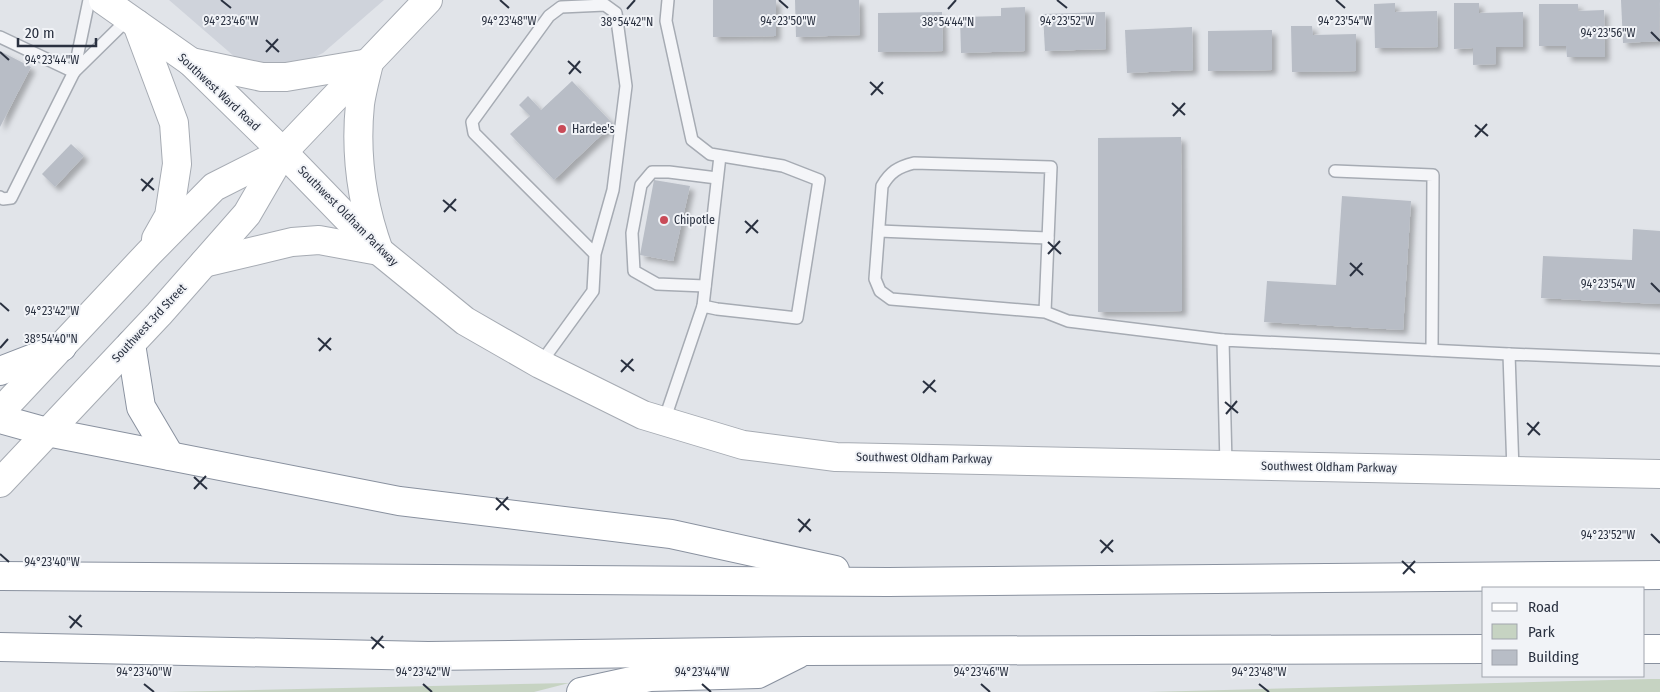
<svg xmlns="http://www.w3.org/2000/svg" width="1660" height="692" viewBox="0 0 1660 692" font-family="'Fira Sans Condensed',sans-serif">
  <defs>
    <filter id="shadow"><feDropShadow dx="4.5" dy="4.5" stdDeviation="2.5" flood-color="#0004"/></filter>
  </defs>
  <rect width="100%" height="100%" fill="#e1e4e9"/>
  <polygon fill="#cfd3db" points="169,0 384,0 323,53 281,73 243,64"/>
  <g fill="#c6d3c2">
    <polygon points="1651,679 1660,679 1660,692 1148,692"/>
    <polygon points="569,683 534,692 166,692"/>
  </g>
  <g fill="#b8bdc6" filter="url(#shadow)">
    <polygon points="713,0 776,0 776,36 713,37"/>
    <polygon points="795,0 859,0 860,35 796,37"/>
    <polygon points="1621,0 1660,0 1659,41 1623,43"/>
    <polygon points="1395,3 1395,12 1437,11 1438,47 1375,48 1374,4"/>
    <polygon points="1454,3 1479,3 1479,13 1523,12 1523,47 1496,47 1496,64 1473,65 1473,48 1454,49"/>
    <polygon points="1539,4 1578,4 1578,11 1604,10 1605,57 1567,57 1566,46 1539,46"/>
    <polygon points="1025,7 1025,51 961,53 960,17 1001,16 1001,8"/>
    <polygon points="942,12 943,51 878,52 878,13"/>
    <polygon points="1105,12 1106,49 1045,51 1043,14"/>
    <polygon points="1291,26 1312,26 1313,35 1356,34 1356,71 1292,72"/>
    <polygon points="1192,27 1193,70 1127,73 1125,30"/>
    <polygon points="1272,30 1272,70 1208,71 1208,31"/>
    <polygon points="0,51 31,67 0,127"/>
    <polygon points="572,81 613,124 554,180 510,134 530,116 519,105 528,96 541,110"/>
    <polygon points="1181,137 1182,311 1098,312 1098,138"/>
    <polygon points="71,144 84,156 55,187 42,174"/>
    <polygon points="654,180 690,186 673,261 640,255"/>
    <polygon points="1342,196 1411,201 1403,330 1264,322 1267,281 1336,285"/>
    <polygon points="1633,229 1660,231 1660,304 1541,298 1543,256 1632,260"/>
  </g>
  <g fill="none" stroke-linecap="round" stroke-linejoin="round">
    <defs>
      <g id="lane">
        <polyline points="0,37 74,72"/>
        <polyline points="74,72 129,18"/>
        <polyline points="1335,171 1433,175 1432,350"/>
        <polyline points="0,197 3,199 11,198 74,72 89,0"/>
        <polyline points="879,231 1048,238"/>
        <polyline points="705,286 657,284 634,271 632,233 641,185 652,172 669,172 717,178"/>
        <polyline points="703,306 720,156"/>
        <path d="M1045,312L1051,167L914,163C898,167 890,172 882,186L875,279L880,291L891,299L1045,312L1068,321L1223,340"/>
        <polyline points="540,364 593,291 595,254 474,133 472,122 549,16 561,7 605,5 616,13 626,86 613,190 595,254"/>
        <polyline points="664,421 703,306 717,309 797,318 819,180 783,166 710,154 692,140 666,21 668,0"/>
        <polyline points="1226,465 1223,340 1509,354"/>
        <polyline points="1513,471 1509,354 1660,360"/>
      </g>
      <g id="secondary">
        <polyline points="103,0 191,62 283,152 379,251 465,321 540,364 643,415 743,445 836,457 1660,474"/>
        <polyline points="137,24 174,123 177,164 169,216 156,239"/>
        <polyline points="191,62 262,77 286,77 369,63"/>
        <path d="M204,263L292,242L319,240L379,251C362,204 355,153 360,104C362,90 366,76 369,63"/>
        <polyline points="0,412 149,253 214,187 283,152"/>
        <polyline points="0,483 159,314 247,214 283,152 428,0"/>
      </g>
      <g id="highway">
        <polyline points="131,344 141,407 170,456"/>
        <polyline points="0,371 62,347"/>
        <polyline points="0,419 47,432 399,501 671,534 835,570"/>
        <polyline points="0,576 888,582 1660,575"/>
        <polyline points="0,647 428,656 805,651 1484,649"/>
        <polyline points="1644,649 1660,649"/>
        <polyline points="581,692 650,677 758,674 798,654"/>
      </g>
    </defs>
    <use href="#lane" stroke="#a6abb3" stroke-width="14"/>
    <use href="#secondary" stroke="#a6abb3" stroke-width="30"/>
    <use href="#highway" stroke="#89919f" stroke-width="30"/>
    <use href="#lane" stroke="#f4f5f8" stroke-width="11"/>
    <use href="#secondary" stroke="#fff" stroke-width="28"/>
    <use href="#highway" stroke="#fff" stroke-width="28"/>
  </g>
  <path fill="none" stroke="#2a3140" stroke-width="2" d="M221,0L231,8M500,0L509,8M779,0L788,8M1057,0L1067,8M1336,0L1345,8M627,9L635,0M948,9L956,0M1651,32L1660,41M266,40L279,52M0,52L9,60M266,52L278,39M568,61L581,73M569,74L580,61M870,82L883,94M871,95L883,82M1172,103L1185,115M1173,116L1185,103M1475,125L1488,136M1475,137L1487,124M141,179L154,190M142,191L153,178M443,200L456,211M444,212L456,199M745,221L758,233M746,233L758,220M1048,242L1061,254M1048,254L1060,241M1350,263L1363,275M1350,276L1362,263M1651,283L1660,292M0,303L9,311M318,338L331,350M0,348L8,339M319,351L331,338M621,360L634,371M621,372L633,359M923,381L936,392M923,393L935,380M1225,402L1238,413M1226,414L1237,401M1527,423L1540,435M1528,435L1539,422M194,477L207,489M194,489L206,476M496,498L509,510M496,510L508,497M798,519L811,531M799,532L810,519M1651,534L1660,543M1100,540L1113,552M1101,553L1113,540M0,554L9,562M1402,561L1415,573M1403,574L1415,561M69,616L82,627M70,628L81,615M371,637L384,648M372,649L383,636M144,684L154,692M423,684L432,692M702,684L711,692M981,684L990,692M1259,684L1269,692"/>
  <g fill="#c94b58" stroke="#f1f3f7" stroke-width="2">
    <circle cx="562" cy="129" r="5"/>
    <circle cx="664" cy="220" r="5"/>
  </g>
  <g text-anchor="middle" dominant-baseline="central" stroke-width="4" stroke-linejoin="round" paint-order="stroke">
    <g font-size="12" fill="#2a3140" stroke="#f1f3f7">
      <text transform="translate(219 92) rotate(43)">Southwest Ward Road</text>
      <text transform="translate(348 216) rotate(45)">Southwest Oldham Parkway</text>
      <text transform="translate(149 323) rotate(-47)">Southwest 3rd Street</text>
      <text transform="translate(924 458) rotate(1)">Southwest Oldham Parkway</text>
      <text transform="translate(1329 467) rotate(1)">Southwest Oldham Parkway</text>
    </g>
    <g font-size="12" fill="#2a3140" stroke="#f1f3f7" text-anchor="start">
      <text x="572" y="129">Hardee's</text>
      <text x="674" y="220">Chipotle</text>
    </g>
  </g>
  <g font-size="12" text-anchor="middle" fill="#2a3140" stroke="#f1f3f7" stroke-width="4" stroke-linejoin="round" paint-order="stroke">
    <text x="788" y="25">94°23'50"W</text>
    <text x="1345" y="25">94°23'54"W</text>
    <text x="231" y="25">94°23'46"W</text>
    <text x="509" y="25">94°23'48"W</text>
    <text x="1067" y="25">94°23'52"W</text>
    <text x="627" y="26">38°54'42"N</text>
    <text x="948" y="26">38°54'44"N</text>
    <text x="1608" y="37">94°23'56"W</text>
    <text x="52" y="64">94°23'44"W</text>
    <text x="1608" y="288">94°23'54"W</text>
    <text x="52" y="315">94°23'42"W</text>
    <text x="51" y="343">38°54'40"N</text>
    <text x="1608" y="539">94°23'52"W</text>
    <text x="52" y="566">94°23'40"W</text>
    <text x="144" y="676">94°23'40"W</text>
    <text x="423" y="676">94°23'42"W</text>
    <text x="702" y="676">94°23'44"W</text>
    <text x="981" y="676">94°23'46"W</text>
    <text x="1259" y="676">94°23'48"W</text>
  </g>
  <rect x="1482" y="587" width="162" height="90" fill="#f1f3f7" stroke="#a1a5ae"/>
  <rect x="1492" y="603" width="25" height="8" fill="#ffffff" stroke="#a1a5ae"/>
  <text x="1528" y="612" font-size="15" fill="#2a3140">Road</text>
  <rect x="1492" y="624" width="25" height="15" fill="#c6d3c2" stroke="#a1a5ae"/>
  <text x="1528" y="637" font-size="15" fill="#2a3140">Park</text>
  <rect x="1492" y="650" width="25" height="15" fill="#b8bdc6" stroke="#a1a5ae"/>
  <text x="1528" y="662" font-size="15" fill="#2a3140">Building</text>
  <path d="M18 38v8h78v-8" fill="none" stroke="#2a3140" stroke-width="2.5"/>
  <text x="25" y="38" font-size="15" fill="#2a3140" stroke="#f1f3f7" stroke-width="4" paint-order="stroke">20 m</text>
</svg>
